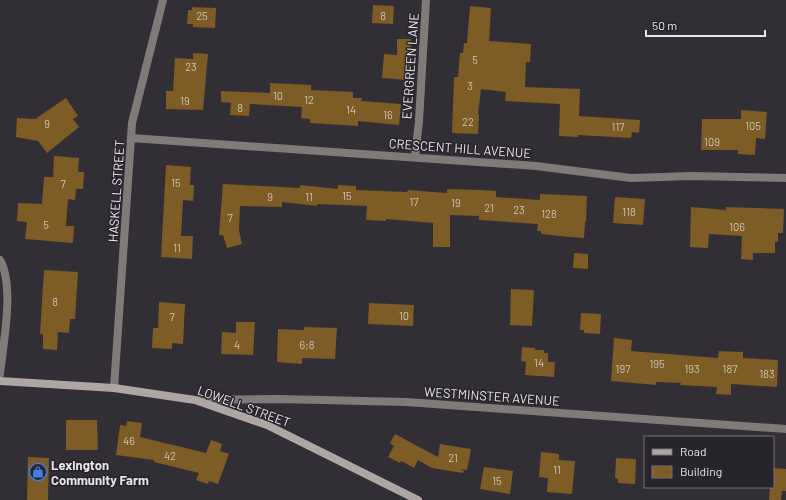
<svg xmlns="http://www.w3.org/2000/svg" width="786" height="500" viewBox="0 0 786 500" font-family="Barlow,sans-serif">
  <rect width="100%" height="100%" fill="#322e35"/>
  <g fill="#7d5c25">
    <polygon points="373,5 394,6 393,24 372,23"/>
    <polygon points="470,6 491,8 489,41 531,44 530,62 526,62 525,87 580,89 579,116 640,120 639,133 632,132 631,138 578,135 578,137 559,136 560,104 505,101 506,92 481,89 478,115 479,115 478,134 452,133 454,77 458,77 460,53 463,53 464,43 467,43"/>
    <polygon points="192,7 216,8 215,28 193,27 193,24 187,24 188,10 192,10"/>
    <polygon points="397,39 411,39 410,69 408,69 408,80 382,78 384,54 397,55"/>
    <polygon points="193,53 208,54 203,110 166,109 166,91 173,91 175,58 193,59"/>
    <polygon points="270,83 311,85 311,90 353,92 353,98 362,98 361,101 401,104 399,125 358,121 358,126 310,123 310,119 301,118 302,107 250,104 249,116 230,115 231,103 221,102 221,91 270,93"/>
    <polygon points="66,98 78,116 73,119 79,127 47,153 38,141 16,137 17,118 35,119"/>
    <polygon points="741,110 767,112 765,139 756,138 755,155 738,154 738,150 701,150 702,119 741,119"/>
    <polygon points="54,156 79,158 78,172 84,172 83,189 76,189 75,200 68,199 66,226 74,226 73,243 25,239 27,222 17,221 18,203 42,204 44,177 53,177"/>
    <polygon points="166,165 191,167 190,185 194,185 193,201 183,200 181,236 193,236 192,259 161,257"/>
    <polygon points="223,184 300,188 300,185 338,189 338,185 356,186 356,190 407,192 408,190 447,193 447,189 481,190 496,191 496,197 540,200 540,194 587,196 586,222 585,222 584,238 570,237 541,234 541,231 537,231 538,224 479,220 479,216 450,215 450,247 433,247 433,223 386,219 386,221 366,220 367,206 317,204 317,206 282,202 282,207 240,206 239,230 242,244 227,248 223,235 219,235"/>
    <polygon points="615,197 645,199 643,225 613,223"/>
    <polygon points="691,207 726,210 726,207 784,209 783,233 778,233 778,242 775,242 775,253 753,253 753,260 741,259 742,236 709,234 708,248 690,247"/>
    <polygon points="574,253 588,254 588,269 573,268"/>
    <polygon points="44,270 78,272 75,319 70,319 69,333 58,332 57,350 43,349 43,334 40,334"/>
    <polygon points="511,289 534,290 532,326 510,325"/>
    <polygon points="159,302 185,304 183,344 172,343 172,349 152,348 153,328 158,328"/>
    <polygon points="369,303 414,305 413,326 368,324"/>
    <polygon points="581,313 601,314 600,334 584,333 584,330 580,330"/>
    <polygon points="236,322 255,322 253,355 221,354 222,332 236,333"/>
    <polygon points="304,327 337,328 335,359 302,358 302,364 277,362 278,329 304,330"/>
    <polygon points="614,338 632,340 631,351 718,358 719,351 743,352 743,358 778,360 777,387 731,384 731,395 716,394 717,387 680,385 681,383 656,382 656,385 611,381"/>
    <polygon points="522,347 535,348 535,350 544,350 544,353 548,353 548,362 555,362 554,377 525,375 526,362 521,361"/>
    <polygon points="66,420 97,420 98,450 66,450"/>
    <polygon points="127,421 142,423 140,437 206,453 211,440 222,444 220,451 229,454 218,484 209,481 208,484 196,480 199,473 154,462 154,460 116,455 120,425 126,426"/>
    <polygon points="395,434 438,457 440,444 471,449 467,470 460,469 464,471 463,473 432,468 418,460 414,468 401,461 400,463 388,457 394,446 390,443"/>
    <polygon points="541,452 559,454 559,460 575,461 572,494 547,492 548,478 539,477"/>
    <polygon points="28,457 49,458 48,500 27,500"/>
    <polygon points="616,458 636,459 635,484 618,483 618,479 615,478"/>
    <polygon points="484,467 513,471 510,494 480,489"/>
    <polygon points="773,468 786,469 786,491 782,491 781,500 769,500 770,487 773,487"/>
  </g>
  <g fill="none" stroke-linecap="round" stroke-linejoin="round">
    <g stroke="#807b7a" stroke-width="8">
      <polyline points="131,138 536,166 631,178 692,176 786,178"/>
      <polyline points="415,157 419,121 426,0"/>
      <path d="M0,260C15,286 3,345 0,374"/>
      <polyline points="114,388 132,123 163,0"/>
      <polyline points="196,400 280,399 406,402 786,429"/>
    </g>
    <polyline stroke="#aea6a4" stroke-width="8" points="0,381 114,388 195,400 267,425 418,500"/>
  </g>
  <defs>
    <symbol id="shop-ring" viewBox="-11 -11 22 22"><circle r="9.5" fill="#28242b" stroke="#3f7fe0" stroke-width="1.5"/><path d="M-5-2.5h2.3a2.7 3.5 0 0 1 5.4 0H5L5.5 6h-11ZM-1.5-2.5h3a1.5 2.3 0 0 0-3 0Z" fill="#3f7fe0"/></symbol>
  </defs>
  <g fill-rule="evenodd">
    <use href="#shop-ring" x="28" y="462" width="20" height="20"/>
  </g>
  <g text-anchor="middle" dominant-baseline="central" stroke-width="3" stroke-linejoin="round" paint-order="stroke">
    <g font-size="11" fill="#cdc4b9">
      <text x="202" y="15">25</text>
      <text x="383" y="15">8</text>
      <text x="475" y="59">5</text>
      <text x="191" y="66">23</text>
      <text x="470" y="85">3</text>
      <text x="278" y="95">10</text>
      <text x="309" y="99">12</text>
      <text x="185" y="100">19</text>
      <text x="240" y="107">8</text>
      <text x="351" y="109">14</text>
      <text x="388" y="114">16</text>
      <text x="468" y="121">22</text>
      <text x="47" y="123">9</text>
      <text x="753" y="125">105</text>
      <text x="618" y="126">117</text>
      <text x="712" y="141">109</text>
      <text x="176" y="182">15</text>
      <text x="63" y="183">7</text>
      <text x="347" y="195">15</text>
      <text x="270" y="196">9</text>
      <text x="309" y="196">11</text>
      <text x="414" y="201">17</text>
      <text x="456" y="202">19</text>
      <text x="489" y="207">21</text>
      <text x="519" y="209">23</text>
      <text x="629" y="211">118</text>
      <text x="549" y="213">128</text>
      <text x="230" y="217">7</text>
      <text x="46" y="224">5</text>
      <text x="737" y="226">106</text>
      <text x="177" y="247">11</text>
      <text x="55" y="301">8</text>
      <text x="404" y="315">10</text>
      <text x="172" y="316">7</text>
      <text x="237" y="344">4</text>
      <text x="307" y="344">6;8</text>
      <text x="539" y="362">14</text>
      <text x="657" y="363">195</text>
      <text x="623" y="368">197</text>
      <text x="692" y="368">193</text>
      <text x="730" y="368">187</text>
      <text x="767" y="373">183</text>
      <text x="129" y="440">46</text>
      <text x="170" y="455">42</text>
      <text x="453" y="457">21</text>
      <text x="557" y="469">11</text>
      <text x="497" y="480">15</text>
    </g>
    <g font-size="13" fill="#e8e6ea" stroke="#28242b">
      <text transform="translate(410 66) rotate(-86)">EVERGREEN LANE</text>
      <text transform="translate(460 148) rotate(4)">CRESCENT HILL AVENUE</text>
      <text transform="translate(116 191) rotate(-86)">HASKELL STREET</text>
      <text transform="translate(492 396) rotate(4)">WESTMINSTER AVENUE</text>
      <text transform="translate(244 406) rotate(20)">LOWELL STREET</text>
    </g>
    <g font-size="13" font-weight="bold" fill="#e8e6ea" stroke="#28242b" text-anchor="start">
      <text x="51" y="465">Lexington<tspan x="51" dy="15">Community Farm</tspan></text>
    </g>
  </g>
  <rect x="644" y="436" width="130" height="52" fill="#28242b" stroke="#757277"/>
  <rect x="652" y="449" width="20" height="6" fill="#aea6a4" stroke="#757277"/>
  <text x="680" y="456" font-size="12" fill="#e8e6ea">Road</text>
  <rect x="652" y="466" width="20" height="12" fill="#7d5c25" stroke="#757277"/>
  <text x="680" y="476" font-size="12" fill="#e8e6ea">Building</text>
  <path d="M646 30v6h119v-6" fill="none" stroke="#e8e6ea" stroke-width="2"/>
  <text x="652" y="30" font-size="12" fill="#e8e6ea" stroke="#28242b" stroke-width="3" paint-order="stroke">50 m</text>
</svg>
